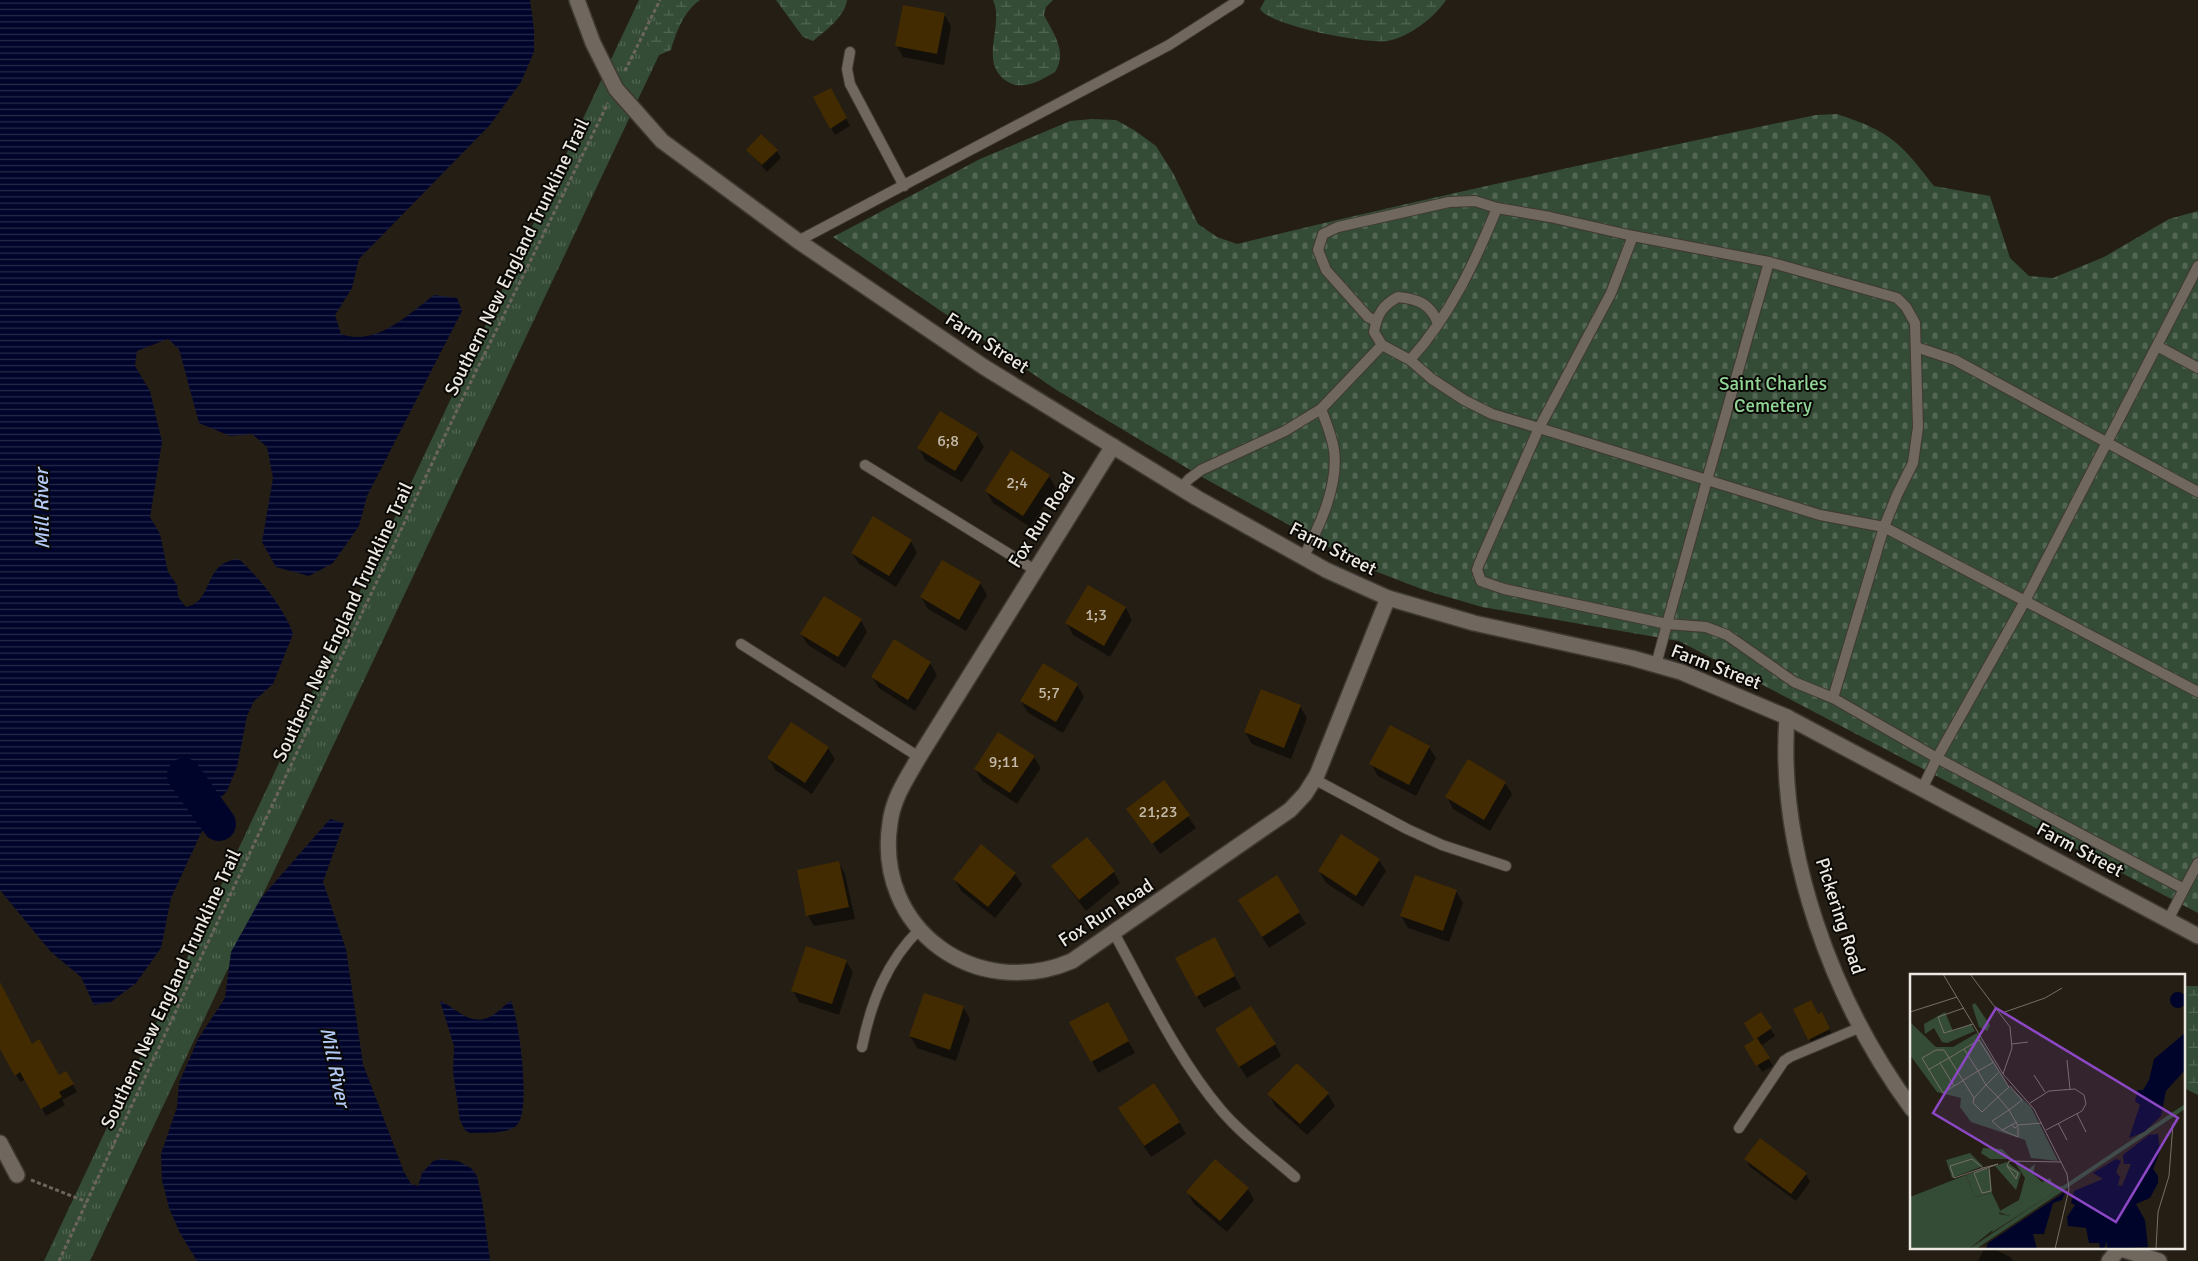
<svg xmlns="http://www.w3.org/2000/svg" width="2198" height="1261" viewBox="0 0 2198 1261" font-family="Signika,sans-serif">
  <defs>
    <pattern id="grass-tufts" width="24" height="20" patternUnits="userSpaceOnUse" patternTransform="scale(1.25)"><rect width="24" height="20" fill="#344c36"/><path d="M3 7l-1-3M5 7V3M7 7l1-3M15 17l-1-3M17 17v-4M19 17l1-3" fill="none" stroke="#526653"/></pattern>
    <pattern id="wetland-marsh" width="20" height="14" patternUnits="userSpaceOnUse" patternTransform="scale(1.25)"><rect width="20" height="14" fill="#344c36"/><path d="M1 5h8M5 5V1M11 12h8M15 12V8" fill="none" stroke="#526653"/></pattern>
    <pattern id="cemetery-stones" width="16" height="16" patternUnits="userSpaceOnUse" patternTransform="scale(1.25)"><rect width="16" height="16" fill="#344c36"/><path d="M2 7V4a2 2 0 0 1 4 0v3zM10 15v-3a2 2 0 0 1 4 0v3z" fill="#526653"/></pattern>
    <pattern id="water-rules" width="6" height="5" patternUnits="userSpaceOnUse" patternTransform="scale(1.25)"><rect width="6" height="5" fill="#00042a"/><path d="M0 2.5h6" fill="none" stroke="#252949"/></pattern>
  </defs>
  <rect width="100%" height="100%" fill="#251e15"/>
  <polygon fill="url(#grass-tufts)" points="639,0 685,0 90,1261 44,1261"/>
  <g fill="url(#wetland-marsh)">
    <path d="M665,0H700C684,11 676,32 671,50L659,55L651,52L648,43Z"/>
    <path d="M776,0H847C844,18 826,30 813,41L803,37Z"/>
    <path d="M993,0H1053L1046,7L1044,15C1053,33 1068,52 1055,72C1041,80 1024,91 1008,82C977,63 1005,26 993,0Z"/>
    <path d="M1265,0H1446C1435,17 1408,38 1387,41C1366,44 1270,26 1260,9Z"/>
    <polygon points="2184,986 2198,986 2198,1095 2184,1088"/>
  </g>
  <path fill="url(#cemetery-stones)" d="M1837,114C1891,132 1900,142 1934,186L1990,196L2010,258L2029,276L2053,278L2104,257L2169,219L2198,211V913L1679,641L1482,607L1424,590L1367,568L1202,477L1055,389L833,237L980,159L1070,121L1092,119L1116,120L1134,130L1156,146L1173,173L1198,224L1217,237L1237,244C1429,197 1622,156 1816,115Z"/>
  <g fill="url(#water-rules)">
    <path d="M0,0H530L534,30V52L521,82L490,125L359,259L352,288L335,315L341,334C376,347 409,314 434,295L457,298L462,311L367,496L359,526L333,563L309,576L276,567L262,542L273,478L267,447L252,434L230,436L199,423L179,349L168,339L137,351L135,366L150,391L162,442L150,517L160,534L168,572L177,585L178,597L186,607C207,603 205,582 218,568C222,563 229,561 235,559L240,560C259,578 285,609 293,634L273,684L254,701L247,716L237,767L227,791L213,807L171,898L161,948L136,983L111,1002L94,1005L81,977L51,952L0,890Z"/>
    <polygon points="330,819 344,823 323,882 346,949 363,1064 404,1172 411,1184 418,1186 422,1173 433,1161 441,1159 458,1161 471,1168 477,1176 482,1200 490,1261 197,1261 180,1233 169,1208 162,1180 161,1154 177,1107 179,1083 198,1039 225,998 231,952 261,898"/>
    <path d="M440,1001C460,1010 473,1030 496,1013C501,1010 505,1004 511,1001C519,1019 532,1114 516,1126C504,1135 484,1132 470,1133L465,1130L460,1120L453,1072L454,1046Z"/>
  </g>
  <g fill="#0007">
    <polygon points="944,14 951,26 944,65 903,57 897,46"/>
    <polygon points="831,89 850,126 835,135 814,98"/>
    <polygon points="748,150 776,150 781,158 767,172"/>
    <polygon points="977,435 984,447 962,482 925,460 919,448"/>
    <polygon points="1049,476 1056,488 1030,527 993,503 986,491"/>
    <polygon points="911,541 917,553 896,587 859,564 852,553"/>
    <polygon points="980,583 987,595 966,631 928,609 921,597"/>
    <polygon points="1089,586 1126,608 1132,620 1110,657 1073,635 1067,623"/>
    <polygon points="861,620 867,632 845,668 808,645 801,634"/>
    <polygon points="894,641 930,663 937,675 915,711 879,688 872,677"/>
    <polygon points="1043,665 1077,685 1084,697 1063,733 1028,713 1021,701"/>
    <polygon points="1300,706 1307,718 1291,759 1252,744 1245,732"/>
    <polygon points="1429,747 1436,758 1416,796 1378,776 1371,764"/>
    <polygon points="828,748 835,759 812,794 775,770 769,758"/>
    <polygon points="1034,757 1041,768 1017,804 982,781 975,769"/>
    <polygon points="1164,782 1196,828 1160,854 1128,809"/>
    <polygon points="1505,783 1512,794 1490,831 1453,809 1447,797"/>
    <polygon points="1379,860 1386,871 1363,907 1326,883 1319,871"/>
    <polygon points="839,863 845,874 855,919 814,926 807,914"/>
    <polygon points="1055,870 1114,872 1120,883 1086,911"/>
    <polygon points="1015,873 1022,885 995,918 961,891 954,879"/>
    <polygon points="1276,877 1306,924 1269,948 1246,912"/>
    <polygon points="1456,891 1463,903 1449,942 1408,928 1401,916"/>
    <polygon points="1221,950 1241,988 1204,1008 1197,996"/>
    <polygon points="846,961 853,972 839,1015 799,1002 793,991"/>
    <polygon points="0,1005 58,1077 66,1072 77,1092 62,1100 65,1105 46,1116 26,1079 20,1082 0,1046"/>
    <polygon points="963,1007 970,1019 956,1061 917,1048 910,1036"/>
    <polygon points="1795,1009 1818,1015 1826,1021 1833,1037 1813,1047"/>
    <polygon points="1761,1013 1775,1036 1761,1046 1773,1066 1762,1072 1746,1047 1756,1041"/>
    <polygon points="1114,1015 1135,1053 1098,1073 1092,1061"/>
    <polygon points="1223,1041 1275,1044 1281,1056 1247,1078"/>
    <polygon points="1297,1064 1328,1094 1335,1106 1307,1135 1275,1106 1269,1094"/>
    <polygon points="1126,1120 1179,1122 1186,1134 1151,1157"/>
    <polygon points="1746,1159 1806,1174 1810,1182 1796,1201 1750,1167"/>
    <polygon points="1248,1189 1254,1200 1227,1232 1194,1204 1187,1192"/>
    <polygon points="1985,1247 1991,1247 2010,1257 2013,1261 1978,1261"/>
  </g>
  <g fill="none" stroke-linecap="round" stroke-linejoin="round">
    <polyline stroke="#00042a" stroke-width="34" points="184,775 219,824"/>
  </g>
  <g fill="#432b01">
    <polygon points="903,5 945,13 937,54 895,46"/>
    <polygon points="831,88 847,118 830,129 813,97"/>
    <polygon points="761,134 778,150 762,165 746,150"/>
    <polygon points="940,411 978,434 955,471 917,448"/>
    <polygon points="1011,450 1050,475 1023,516 985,491"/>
    <polygon points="873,516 912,540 889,576 851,553"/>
    <polygon points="942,560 981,582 959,620 920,597"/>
    <polygon points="1088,585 1126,607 1104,646 1065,623"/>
    <polygon points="824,596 862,619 838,657 800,634"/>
    <polygon points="894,639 931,662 908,700 871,677"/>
    <polygon points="1043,663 1078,684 1056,722 1020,701"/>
    <polygon points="1261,689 1301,705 1284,748 1244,732"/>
    <polygon points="791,722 829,747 805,783 767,758"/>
    <polygon points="1390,725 1430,746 1409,785 1369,764"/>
    <polygon points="998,732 1035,756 1010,793 974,769"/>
    <polygon points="1468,759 1506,782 1484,820 1445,797"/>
    <polygon points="1164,780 1190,815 1152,844 1126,809"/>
    <polygon points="1341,834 1380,859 1356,896 1318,871"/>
    <polygon points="1087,837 1115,871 1079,900 1051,866"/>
    <polygon points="981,844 1016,873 988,907 953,879"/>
    <polygon points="839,861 849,907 806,916 797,870"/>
    <polygon points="1277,875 1300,912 1262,937 1238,900"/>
    <polygon points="1415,875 1457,890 1443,931 1400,916"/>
    <polygon points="1215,937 1235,976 1196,997 1175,958"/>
    <polygon points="806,946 847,960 832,1004 791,991"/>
    <polygon points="0,982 32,1044 39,1039 59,1075 66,1071 74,1084 59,1092 62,1097 41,1109 20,1072 15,1076 0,1049"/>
    <polygon points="924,993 964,1006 950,1050 909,1036"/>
    <polygon points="1811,1000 1818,1014 1822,1012 1830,1029 1808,1040 1793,1009"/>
    <polygon points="1108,1002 1129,1041 1091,1062 1069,1022"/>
    <polygon points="1251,1006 1276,1044 1239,1067 1215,1029"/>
    <polygon points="1761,1012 1772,1028 1754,1040 1744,1023"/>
    <polygon points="1757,1038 1770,1058 1756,1066 1744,1046"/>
    <polygon points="1297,1063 1329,1093 1300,1124 1267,1094"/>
    <polygon points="1154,1083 1180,1122 1144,1146 1118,1108"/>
    <polygon points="1760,1138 1807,1173 1791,1194 1744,1159"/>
    <polygon points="1215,1159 1249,1188 1220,1221 1186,1192"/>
  </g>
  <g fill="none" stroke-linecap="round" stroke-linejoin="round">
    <defs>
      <g id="lane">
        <polyline points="850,52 847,69 850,84 904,186"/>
        <polyline points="1633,236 1769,262"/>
        <polyline points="798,241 1169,45 1239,0"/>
        <polygon points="1769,262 1897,298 1906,307 1915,323 1918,427 1913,463 1897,495 1884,527 1820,515 1707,480"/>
        <polyline points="2198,266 2025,601 2198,692"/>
        <polyline points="1376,321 1368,317 1326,270 1318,250 1323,234 1338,227 1449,202 1475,201 1497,208"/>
        <path d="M1438,323C1430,304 1419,299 1398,297C1383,305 1377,314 1374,332L1382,345L1410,360L1432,379L1464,400L1492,414L1539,428L1479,564L1477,570L1481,581L1504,589L1667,624L1656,665"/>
        <polyline points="2157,346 2198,368"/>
        <polyline points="1916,347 1955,360 2198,492"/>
        <path d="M1410,360C1450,316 1475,262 1497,208L1550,217L1633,236L1611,293L1539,428L1707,480L1667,624L1706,627L1727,635L1794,682L1833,698L1937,758L2184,889L2168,920"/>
        <polyline points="865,465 1035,570"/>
        <polyline points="1181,488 1189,479 1201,470 1285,431 1321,409 1382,345"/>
        <path d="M1303,558C1319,527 1339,486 1334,450C1332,436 1326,422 1321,409"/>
        <polyline points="741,644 919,757"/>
        <polyline points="1833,698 1884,527 2025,601 1937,758 1922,789"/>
        <polyline points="1314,779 1407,829 1442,845 1506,866"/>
        <polyline points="2184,889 2198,863"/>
        <path d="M1114,933C1147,993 1177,1058 1221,1110C1242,1135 1270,1155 1295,1177"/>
        <path d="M862,1047C871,1002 887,961 920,929"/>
        <polyline points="1739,1128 1784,1061 1790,1057 1861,1027"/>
      </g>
      <g id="street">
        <path d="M1113,446L919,757C907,778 893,798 890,823C874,929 976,1002 1072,961L1290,810L1305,794L1317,775L1388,598"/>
        <path d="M1787,717C1777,851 1833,1002 1912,1109"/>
        <polyline points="0,1143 17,1175"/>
        <polyline points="2115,1247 2159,1261"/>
        <polyline points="2109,1261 2119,1249"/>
      </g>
      <polyline id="secondary" points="577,0 593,43 616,89 662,141 798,241 984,367 1197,498 1326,570 1388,598 1474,623 1632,658 1681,672 1787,717 2198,936"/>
    </defs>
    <use href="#lane" stroke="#3f3933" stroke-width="12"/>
    <use href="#street" stroke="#3f3933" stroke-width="18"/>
    <use href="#secondary" stroke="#3f3933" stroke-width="18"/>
    <g stroke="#6b655d" stroke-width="3" stroke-dasharray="4 2.5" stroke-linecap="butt">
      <polyline points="625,71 660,0"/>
      <polyline points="31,1180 87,1202"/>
      <polyline points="59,1261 457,410 608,103"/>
    </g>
    <use href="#lane" stroke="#70685e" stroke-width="10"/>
    <use href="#street" stroke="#70685e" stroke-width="15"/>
    <use href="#secondary" stroke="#70685e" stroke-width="15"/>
  </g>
  <g text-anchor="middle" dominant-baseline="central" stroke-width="4" stroke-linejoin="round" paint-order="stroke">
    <g font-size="16" fill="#c2b9aa">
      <text x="948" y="441">6;8</text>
      <text x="1017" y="483">2;4</text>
      <text x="1096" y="615">1;3</text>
      <text x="1049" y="693">5;7</text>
      <text x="1004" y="762">9;11</text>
      <text x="1158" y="812">21;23</text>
    </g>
    <g font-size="19" fill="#ece8e2" stroke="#0b0905">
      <text transform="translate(517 257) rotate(-64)">Southern New England Trunkline Trail</text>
      <text transform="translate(987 343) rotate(33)">Farm Street</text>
      <text transform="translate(1042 520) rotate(-58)">Fox Run Road</text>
      <text transform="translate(1333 549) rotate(27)">Farm Street</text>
      <text transform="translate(343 622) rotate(-65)">Southern New England Trunkline Trail</text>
      <text transform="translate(1716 667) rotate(21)">Farm Street</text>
      <text transform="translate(2080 850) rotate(28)">Farm Street</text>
      <text transform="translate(1106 913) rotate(-33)">Fox Run Road</text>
      <text transform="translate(1840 916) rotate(72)">Pickering Road</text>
      <text transform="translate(171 989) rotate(-65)">Southern New England Trunkline Trail</text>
    </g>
    <g font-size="19" fill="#91d597" stroke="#0b0905">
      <text x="1773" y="384">Saint Charles<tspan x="1773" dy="22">Cemetery</tspan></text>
    </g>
    <g font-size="20" font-style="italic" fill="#b4caf6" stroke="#0b0905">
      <text transform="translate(42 509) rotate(-91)">Mill River</text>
      <text transform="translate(335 1067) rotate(78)">Mill River</text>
    </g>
  </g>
  <g transform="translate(1910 974)">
    <rect width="275" height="275" fill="#251e15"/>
    <path d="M275,130V135L66,275H59Z" fill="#344c36"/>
    <path d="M56,201L65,223L82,219L90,236L89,240L100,242L59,275H0V223Z" fill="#344c36"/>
    <path d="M65,29L80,51L77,57L69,53L62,31ZM73,174L92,175L102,185H80L71,179ZM105,189L118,196L125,190L123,200L132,208L140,204L144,213L154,212L81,259L88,247L100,242L88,238L109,226L115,204Z" fill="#344c36"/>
    <path d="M35,38L43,57L61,50L65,57L37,69L32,68L24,54L15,60L14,50ZM0,48L26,73H43L67,59L98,111L121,133L148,187L121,184L115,166L61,148L50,133L51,124L27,118L0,81ZM60,179L73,192L42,204L36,186ZM97,188L111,199L106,216L85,192ZM75,194L80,196L82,219L65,223L56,201Z" fill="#344c36"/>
    <path d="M260 26a8 8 0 1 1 16 0a8 8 0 1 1-16 0ZM275,59V96L256,117L251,142L234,158L219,164L230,131L225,127L228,116H233L239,106L244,85ZM248,160L250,177L243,195L248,202V209L240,224L226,230L235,246L238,273L197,275V267L194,275H190L189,269H179L176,254L158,252L157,243L165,231L161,229L164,217L193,205L183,199L206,185L211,187L206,198L210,203L208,211L212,212L221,190H214L213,181L239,161ZM155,218L152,226L143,229L134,260H123L127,275H76L78,269Z" fill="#00042a"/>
    <path fill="none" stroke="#756f67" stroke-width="1" d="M33,0L93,100L124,135L157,200L159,215L145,275M60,0L100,53L102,74L93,100M54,34L28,43L34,59L63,50M0,38L47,23M92,39L135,24L152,14M69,66L99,113L88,123L99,136L82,147L92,156L107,148M102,70L118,68M54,75L68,97L33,119L12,84L26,76H34L39,84L69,66M157,86L160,115M84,88L68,97L76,111L88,99M30,89L39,84L64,124L63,129L72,138L88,123L76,111L64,124M18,96L30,89L44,112M124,101L135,118M100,112L112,126L99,136L108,152L104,154L102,150M120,129L139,117L165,115L174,121L176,130L172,137L136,156M167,140L176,158M148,149L157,166M108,151L132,149M92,156L108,163V153M97,192L106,205L108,199L97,192L99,187L151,188M73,194L44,204L40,192L62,185L73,194L88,190L64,199L72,219L81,217L79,194M246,275L248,238L259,202L263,150"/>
    <path fill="#8c48c4" fill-opacity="0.15" stroke="#8c48c4" stroke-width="2.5" d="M86,34L268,144L206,248L23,139Z"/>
    <rect width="275" height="275" fill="none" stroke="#ece8e2" stroke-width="2.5"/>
  </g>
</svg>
